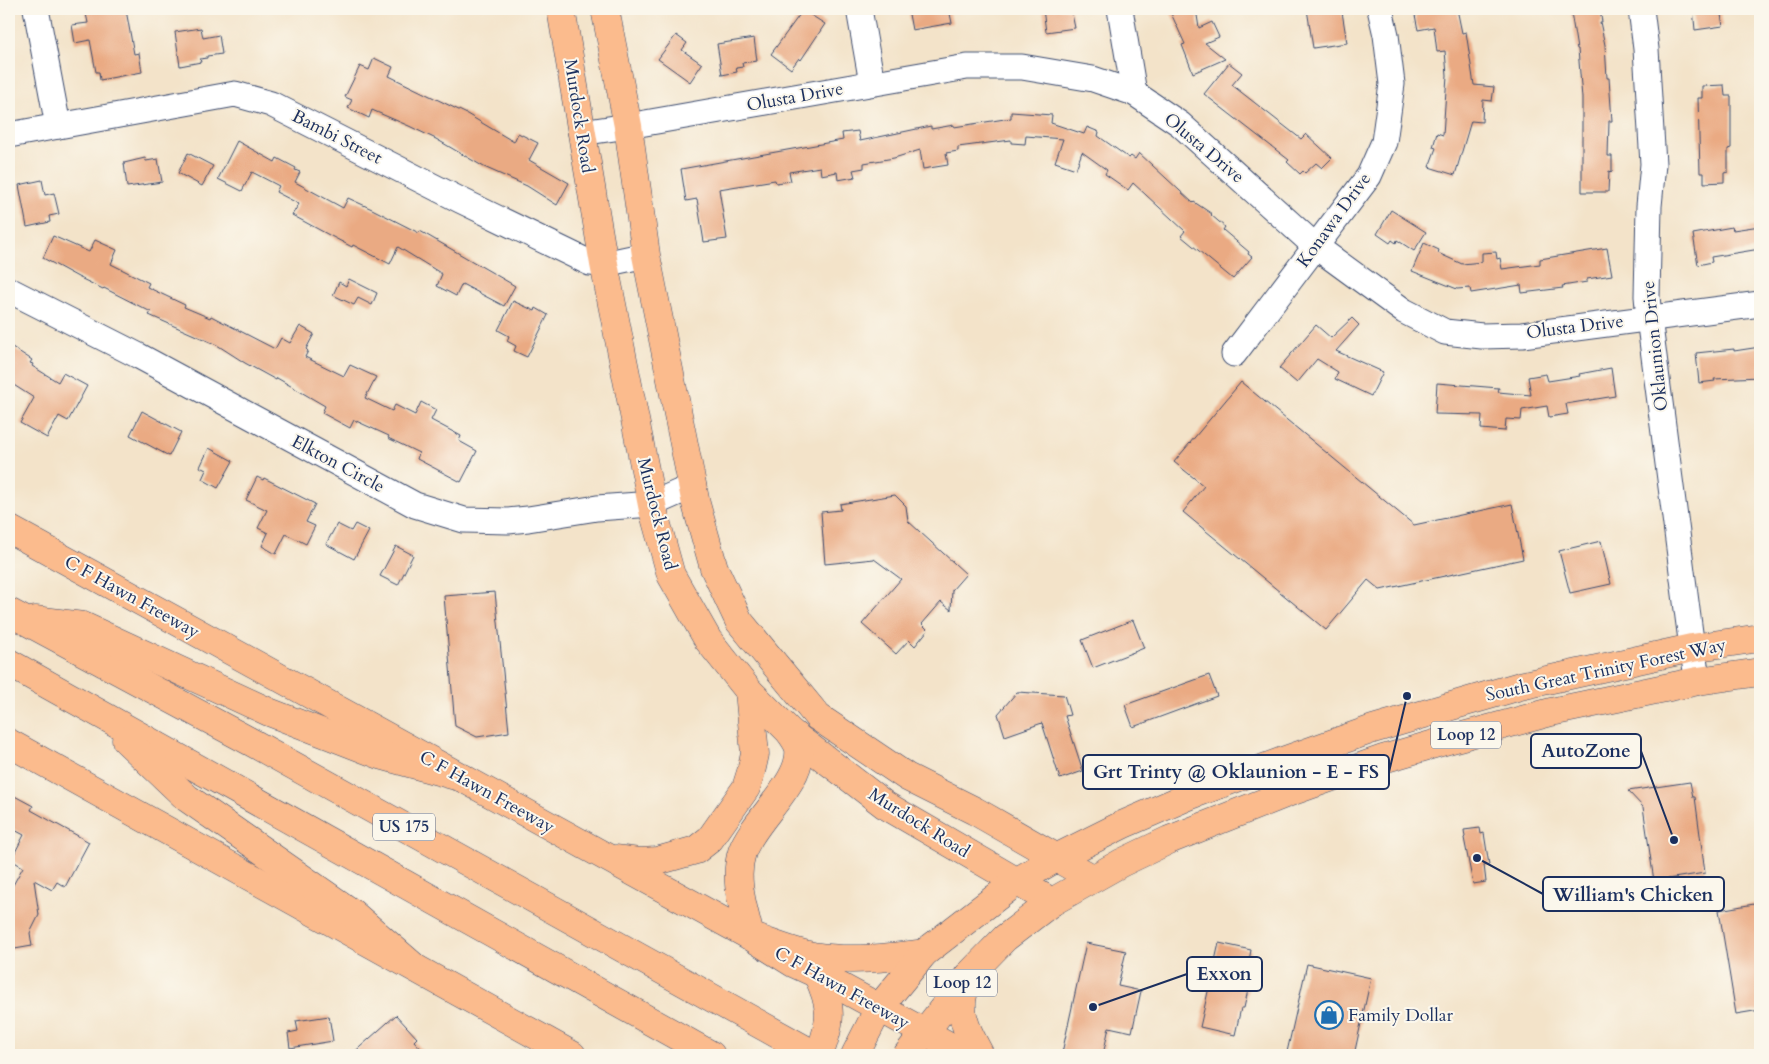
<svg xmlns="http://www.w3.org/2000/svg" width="1769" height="1064" viewBox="0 0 1769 1064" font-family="Cardo,serif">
  <rect width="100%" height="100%" fill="#fbf7ec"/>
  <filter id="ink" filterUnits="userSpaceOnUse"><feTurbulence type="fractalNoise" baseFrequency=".02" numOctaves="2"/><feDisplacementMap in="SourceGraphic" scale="10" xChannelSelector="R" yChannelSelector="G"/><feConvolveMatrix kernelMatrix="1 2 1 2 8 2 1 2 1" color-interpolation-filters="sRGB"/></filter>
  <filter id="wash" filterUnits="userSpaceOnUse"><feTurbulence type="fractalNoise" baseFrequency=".0096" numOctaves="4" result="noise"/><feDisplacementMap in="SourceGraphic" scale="20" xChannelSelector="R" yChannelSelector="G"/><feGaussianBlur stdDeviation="1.12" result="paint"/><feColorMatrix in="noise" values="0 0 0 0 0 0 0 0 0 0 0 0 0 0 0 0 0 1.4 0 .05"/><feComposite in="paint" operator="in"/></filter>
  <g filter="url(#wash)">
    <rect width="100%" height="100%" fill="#f3e3c9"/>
    <g id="blocks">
      <g fill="#eaaa83">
        <polygon points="85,9 111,9 111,12 126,10 134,54 139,53 142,72 100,80 99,72 96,72 90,40 75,43 72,25 88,23"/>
        <polygon points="908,9 949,9 952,23 912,30"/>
        <polygon points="1043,9 1071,9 1075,28 1046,32"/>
        <polygon points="1169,9 1196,9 1199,28 1212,22 1219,37 1205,43 1225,59 1193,73 1182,45 1185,44"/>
        <polygon points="1307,9 1338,9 1339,13 1342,12 1347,43 1313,48"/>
        <polygon points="1429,9 1457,9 1462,33 1466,32 1474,85 1494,87 1492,101 1483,100 1482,122 1471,121 1455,175 1429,167 1436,148 1433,147 1437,133 1443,135 1447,75 1445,51 1437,52 1434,27 1418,30 1415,15 1430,12"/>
        <polygon points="1590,9 1600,9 1602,22 1600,22 1605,45 1607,78 1609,78 1612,121 1609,121 1608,156 1612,156 1612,172 1609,171 1608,192 1582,192 1582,98 1578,49 1577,49 1571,12"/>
        <polygon points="1693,9 1720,9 1723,26 1695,30"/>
        <polygon points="803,10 825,24 801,60 799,58 791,69 771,54"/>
        <polygon points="201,28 203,38 219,35 222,54 207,56 207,58 200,59 201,62 180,66 175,32"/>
        <polygon points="676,35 687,43 682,50 702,64 690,82 658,59"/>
        <polygon points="754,38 757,61 742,63 743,67 736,68 737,72 722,75 717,44"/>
        <polygon points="374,58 393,67 389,76 467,114 514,142 518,133 538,143 529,160 569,183 557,205 527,186 484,167 436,139 409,126 372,110 369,118 348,108 352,100 345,97 360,66 369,70"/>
        <polygon points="1229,63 1242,73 1232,85 1301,139 1306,134 1332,158 1322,168 1316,163 1305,173 1303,171 1300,174 1287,162 1289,160 1204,94"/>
        <polygon points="1724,85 1725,96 1731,96 1731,148 1728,149 1728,172 1724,173 1724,182 1704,183 1704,173 1700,173 1698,98 1702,98 1702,86"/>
        <polygon points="1011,112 1052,115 1051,123 1084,134 1087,127 1099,132 1098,136 1129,158 1131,156 1135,159 1139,153 1193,203 1194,202 1212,214 1211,215 1225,227 1223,230 1249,252 1248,254 1252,257 1233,279 1181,236 1185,231 1133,183 1128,190 1105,174 1107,170 1082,152 1076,169 1055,162 1063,139 1026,136 1025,144 1011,143 1011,140 958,147 958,151 946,153 948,165 923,169 920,150 894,158 864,163 864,168 853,170 855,177 838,180 837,172 821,175 820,167 789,172 791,181 776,183 775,180 719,189 727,239 704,242 697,199 686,201 681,169 843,140 842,133 858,131 860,141 931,126 931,129 954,125 954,127 1011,118"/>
        <polygon points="237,141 275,162 277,158 296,168 295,170 300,172 295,182 343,208 348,198 372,209 419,233 420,231 510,283 515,286 504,306 462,284 456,296 437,286 442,274 398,247 390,264 353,245 352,247 329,235 292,215 299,204 276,192 279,186 252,172 242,191 218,179"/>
        <polygon points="188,153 213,166 202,186 178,173"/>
        <polygon points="145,158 146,161 158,159 162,182 127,187 124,163"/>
        <polygon points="42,180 45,195 54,193 59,214 49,216 50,222 27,227 19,185"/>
        <polygon points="1391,210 1426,232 1414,251 1397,240 1396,243 1392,240 1390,243 1377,234"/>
        <polygon points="1760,226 1760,249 1711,257 1712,262 1698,265 1693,234 1732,227 1733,230"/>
        <polygon points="53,236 89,252 95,240 117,250 111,264 149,283 147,287 185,305 184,307 210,318 211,316 275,349 281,338 290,343 300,326 314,334 306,349 308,351 305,357 344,376 350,365 376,377 365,398 392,411 395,405 415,415 421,402 436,410 431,420 461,436 459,441 477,451 461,482 417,459 419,453 388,438 389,436 354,420 350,428 322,413 325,406 277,378 276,380 245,363 217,345 149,315 151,312 104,288 103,289 78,277 43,258"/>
        <polygon points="1424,243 1439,250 1438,253 1462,264 1482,262 1482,253 1496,252 1497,259 1500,258 1502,269 1540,264 1540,259 1607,248 1612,275 1587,279 1587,282 1562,286 1563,288 1522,293 1521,285 1471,293 1470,288 1457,289 1412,271"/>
        <polygon points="349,279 377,293 372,305 358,298 354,305 333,295 339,282 346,286"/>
        <polygon points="513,301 535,311 536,308 548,315 527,357 514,351 516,346 507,341 509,336 498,330"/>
        <polygon points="1352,318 1359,325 1336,351 1383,372 1371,396 1335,379 1338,372 1317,359 1297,383 1279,368 1316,325 1331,338"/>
        <polygon points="9,345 32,360 30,363 33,364 32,366 58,382 63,373 87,386 68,421 59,416 47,438 20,423 34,398 9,382"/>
        <polygon points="1760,347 1760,377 1714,379 1715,381 1699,383 1696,353 1734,349 1734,351"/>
        <polygon points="1611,368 1615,396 1566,404 1568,414 1549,417 1547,406 1522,410 1521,420 1506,419 1505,431 1481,429 1482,415 1435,414 1437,383 1499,388 1498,392 1531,395 1528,377 1546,374 1548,381 1580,376 1579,374"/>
        <polygon points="1241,382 1414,525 1512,504 1523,559 1380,590 1368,580 1326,630 1183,512 1204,486 1174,462"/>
        <polygon points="142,411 181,432 169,456 130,435"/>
        <polygon points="209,448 233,461 218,488 202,479 206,470 200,467"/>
        <polygon points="257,477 263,480 264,478 315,504 306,522 315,526 306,544 286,534 276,554 262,546 268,533 258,528 267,510 246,500"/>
        <polygon points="895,495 906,506 908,521 966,574 952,590 951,610 941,602 922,624 928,630 915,646 909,640 896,654 862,624 901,579 874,559 825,564 821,512 841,510 840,504"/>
        <polygon points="337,524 351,531 355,524 369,531 354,559 326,544"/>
        <polygon points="1601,541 1611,584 1570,593 1559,551"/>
        <polygon points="396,546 413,555 398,585 380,576"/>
        <polygon points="495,592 509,732 477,737 455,726 444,596"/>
        <polygon points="1133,620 1144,648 1093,668 1082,640"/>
        <polygon points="1209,675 1217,696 1133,727 1125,705"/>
        <polygon points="1017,692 1064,695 1070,715 1065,716 1083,771 1060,779 1042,723 1005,736 998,714"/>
        <polygon points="1690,782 1693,797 1695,797 1705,873 1654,881 1643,807 1628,791"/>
        <polygon points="9,793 33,806 31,810 89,842 65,887 57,882 52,890 34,880 39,915 30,933 32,946 9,950 9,887 12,887 23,867 11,860 24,835 9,827"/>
        <polygon points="1480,828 1481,834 1484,833 1489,865 1484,865 1486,882 1473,884 1464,838 1465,837 1464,830"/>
        <polygon points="1760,903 1760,1010 1736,1014 1719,910"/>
        <polygon points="1086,943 1126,951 1118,986 1141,991 1132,1032 1109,1027 1103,1055 1075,1055 1062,1053"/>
        <polygon points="1219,943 1251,950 1248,966 1253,967 1244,1008 1241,1008 1235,1035 1200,1027"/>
        <polygon points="1307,964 1371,978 1354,1055 1300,1055 1287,1052"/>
        <polygon points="396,1015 417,1038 414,1041 427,1055 351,1055"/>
        <polygon points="329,1016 333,1041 290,1048 288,1033 298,1031 296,1021"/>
      </g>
    </g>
  </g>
  <g filter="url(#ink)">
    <use href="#blocks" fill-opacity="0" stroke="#3b4a6e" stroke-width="1"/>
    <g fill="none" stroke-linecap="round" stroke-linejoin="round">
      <defs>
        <g id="minor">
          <polyline points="36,9 58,126"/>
          <polyline points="859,9 872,83"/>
          <polyline points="1120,9 1134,93"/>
          <polyline points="1641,9 1646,49 1653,164 1649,206 1647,296 1649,318 1692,648 1698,681"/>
          <polyline points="581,133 628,126 967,67 1022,67 1093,79 1134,93 1180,124 1315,246 1404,311 1445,332 1482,336 1522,335 1760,304"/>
          <polyline points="9,135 235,94 271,104 460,200 590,263 604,264 646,255"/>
          <polyline points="9,290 139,356 415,505 464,520 508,521 528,519 597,508 652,504 693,486"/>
          <polyline points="1234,354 1369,176 1384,142 1392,84 1386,35 1380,9"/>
        </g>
        <g id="major">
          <polyline points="561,9 604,264 653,510 671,575 708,640 749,691 790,732 885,805 1052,902"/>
          <polyline points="605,9 628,126 646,255 696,504 714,568 739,621 818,717 907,777 975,811 1092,878"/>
          <polyline points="9,529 750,936 793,963 817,974 966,1055"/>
          <path d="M790,732C793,737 798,743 799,749C803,782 753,820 742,852C733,880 744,910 750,936C771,943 792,952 813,956C849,962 888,958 924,953"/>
          <polyline points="9,743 572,1055"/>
          <polyline points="615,859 639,862 657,861 696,850 710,839 746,788 751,772 755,754 749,691"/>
          <path d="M817,974C833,1007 832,1021 819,1055"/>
          <path d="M968,976C966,985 962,995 962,1003C961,1022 972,1039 980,1055"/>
          <polyline points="855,1055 879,1008 924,953 1016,882 1058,857 1122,825 1189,796 1285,760 1373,729 1520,686 1692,648 1760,638"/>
          <polyline points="907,1055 969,975 1005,938 1052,902 1121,863 1169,840 1290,792 1383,759 1448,740 1551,712 1698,681 1760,672"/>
        </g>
        <g id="highway">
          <polyline points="9,612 253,743 815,1055"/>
          <polyline points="35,620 83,626 269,712 380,755 463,778"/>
          <polyline points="9,663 711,1055"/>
          <polyline points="126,740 187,798 352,913 413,966"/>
        </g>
      </defs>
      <use href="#minor" stroke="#3b4a6e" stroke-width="27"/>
      <use href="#major" stroke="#3b4a6e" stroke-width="29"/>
      <use href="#highway" stroke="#3b4a6e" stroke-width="29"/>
      <use href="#minor" stroke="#fff" stroke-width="25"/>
      <use href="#major" stroke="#fbbb8d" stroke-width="28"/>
      <use href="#highway" stroke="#fbbb8d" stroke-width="28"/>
    </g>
  </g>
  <defs>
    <symbol id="shop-ring" viewBox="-11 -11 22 22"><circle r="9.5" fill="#fbf7ec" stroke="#1f6fb2" stroke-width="1.5"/><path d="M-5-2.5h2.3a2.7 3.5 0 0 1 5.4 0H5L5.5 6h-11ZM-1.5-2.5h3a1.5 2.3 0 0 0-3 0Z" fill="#1f6fb2"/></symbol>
  </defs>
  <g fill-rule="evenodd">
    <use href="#shop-ring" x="1313" y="999" width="32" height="32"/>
  </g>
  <g text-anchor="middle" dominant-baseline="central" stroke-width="4" stroke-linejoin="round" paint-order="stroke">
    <g fill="#fbf7ec" stroke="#5e6b89" stroke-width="1">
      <rect x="1431" y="721.5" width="70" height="27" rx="4"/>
      <rect x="373" y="813.5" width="62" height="27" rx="4"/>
      <rect x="927" y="969.5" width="70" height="27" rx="4"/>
    </g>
    <g font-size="16" font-weight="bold" fill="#1b2f5e">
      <text x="1466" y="735">Loop 12</text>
      <text x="404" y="827">US 175</text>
      <text x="962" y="983">Loop 12</text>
    </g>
    <g font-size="18" fill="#1b2f5e" stroke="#fbf7ec">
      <text transform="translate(795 97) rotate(-10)">Olusta Drive</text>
      <text transform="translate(579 116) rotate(81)">Murdock Road</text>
      <text transform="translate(337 137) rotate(27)">Bambi Street</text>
      <text transform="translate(1204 148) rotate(40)">Olusta Drive</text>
      <text transform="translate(1334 220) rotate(-54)">Konawa Drive</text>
      <text transform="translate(1575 327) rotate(-7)">Olusta Drive</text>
      <text transform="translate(1655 346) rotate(-96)">Oklaunion Drive</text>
      <text transform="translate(338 464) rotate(28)">Elkton Circle</text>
      <text transform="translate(657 514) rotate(76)">Murdock Road</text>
      <text transform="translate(132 597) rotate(29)">C F Hawn Freeway</text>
      <text transform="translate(1606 670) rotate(-12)">South Great Trinity Forest Way</text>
      <text transform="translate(487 792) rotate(29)">C F Hawn Freeway</text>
      <text transform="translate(919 823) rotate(32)">Murdock Road</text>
      <text transform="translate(842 988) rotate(29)">C F Hawn Freeway</text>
    </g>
    <g font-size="18" fill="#1b2f5e" stroke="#fbf7ec" text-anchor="start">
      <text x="1348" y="1015">Family Dollar</text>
    </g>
  </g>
  <path fill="none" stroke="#1b2f5e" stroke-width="2" d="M1674 840L1641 751M1407 696L1389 772M1477 858L1543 894M1093 1007L1187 974"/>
  <g fill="#1b2f5e" stroke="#fbf7ec" stroke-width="2">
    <circle cx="1674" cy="840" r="5"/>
    <circle cx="1407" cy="696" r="5"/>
    <circle cx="1477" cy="858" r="5"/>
    <circle cx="1093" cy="1007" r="5"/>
  </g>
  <g fill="#fbf7ec" stroke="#1b2f5e" stroke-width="2">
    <rect x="1531" y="734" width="110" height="34" rx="5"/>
    <rect x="1083" y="755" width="306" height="34" rx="5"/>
    <rect x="1543" y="877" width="181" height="34" rx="5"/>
    <rect x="1187" y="957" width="75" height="34" rx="5"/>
  </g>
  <g font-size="19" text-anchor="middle" font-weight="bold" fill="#1b2f5e">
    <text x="1586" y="757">AutoZone</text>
    <text x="1236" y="778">Grt Trinty @ Oklaunion - E - FS</text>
    <text x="1633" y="901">William's Chicken</text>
    <text x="1224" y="980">Exxon</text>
  </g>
  <rect width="1769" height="1064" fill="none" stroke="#fbf7ec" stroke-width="30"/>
</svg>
